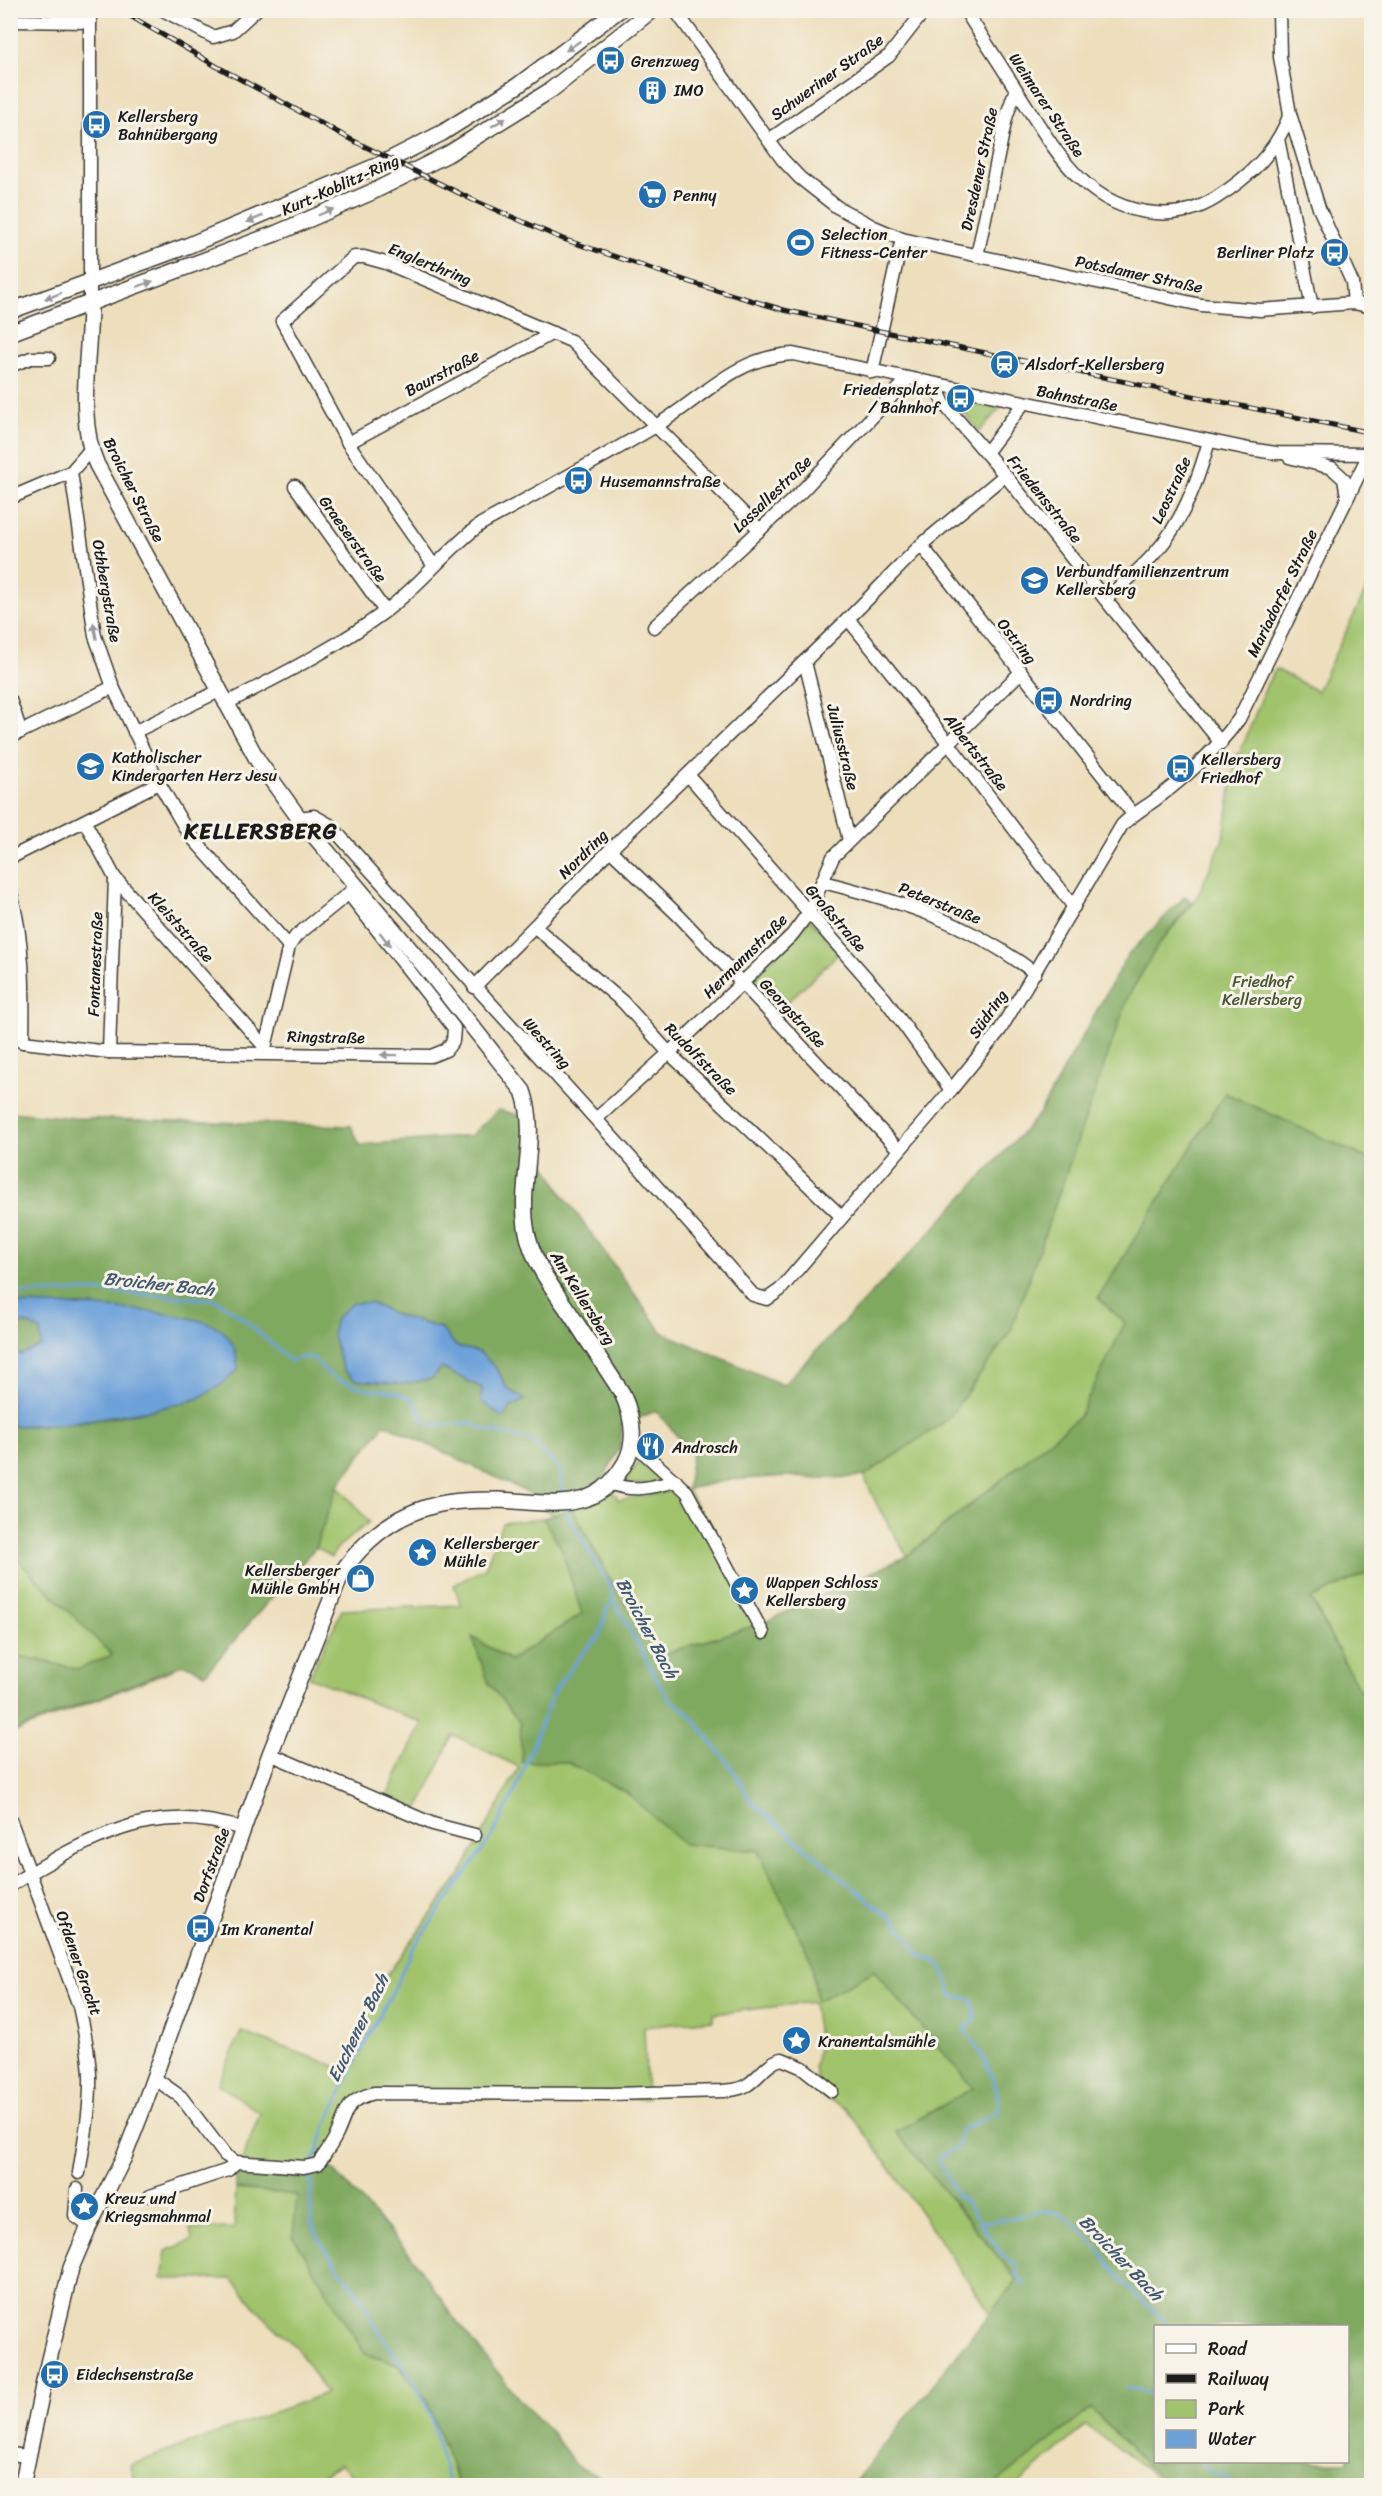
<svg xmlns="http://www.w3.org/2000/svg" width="1382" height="2496" viewBox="0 0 1382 2496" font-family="Sriracha,sans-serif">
  <rect width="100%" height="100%" fill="#f7f3e8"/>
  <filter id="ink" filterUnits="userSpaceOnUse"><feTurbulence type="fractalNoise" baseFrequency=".0167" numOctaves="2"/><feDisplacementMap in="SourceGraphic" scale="12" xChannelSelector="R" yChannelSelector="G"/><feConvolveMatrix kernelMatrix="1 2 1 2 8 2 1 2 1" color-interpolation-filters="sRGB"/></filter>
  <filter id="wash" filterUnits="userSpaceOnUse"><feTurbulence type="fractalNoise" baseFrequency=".008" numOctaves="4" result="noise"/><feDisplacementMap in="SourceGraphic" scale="24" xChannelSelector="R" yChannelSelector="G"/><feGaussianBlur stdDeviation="1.35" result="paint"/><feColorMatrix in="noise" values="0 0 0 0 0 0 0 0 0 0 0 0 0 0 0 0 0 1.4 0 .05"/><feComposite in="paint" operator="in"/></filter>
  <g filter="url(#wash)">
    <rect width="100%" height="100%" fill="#eddebc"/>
    <g fill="#a0c36c" stroke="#5e7044" stroke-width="1.5" fill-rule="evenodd">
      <polygon points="949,396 1001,407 979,432 964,412 961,413"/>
      <polygon points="1371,580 1371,1160 1225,1094 1098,1298 1126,1323 1079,1417 907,1556 878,1507 864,1476 947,1420 1110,1044 1128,997 1158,945 1195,901 1224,837 1236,754 1240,753 1267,684 1276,669 1317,691"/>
      <polygon points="810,919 839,953 776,1013 749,983"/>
      <path d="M11,1280L595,1482L616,1495L618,1500L687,1489L1156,2326V2462L1352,2485H1160L1147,2469L1086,2425L1017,2485H853L996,2321L875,2147L846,2108L821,2097L814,2067L819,2044L813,2002L713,2014V2020L644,2027L647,2099L377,2098L358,2105L330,2166L299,2179L236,2175L260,2113L218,2084L241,2032L341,2068L386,1976L460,1875L519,1767L453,1735L418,1810L387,1796L422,1723L309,1677L342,1610L461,1605L454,1585L485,1568L502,1523L543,1518L547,1524H558L553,1514L541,1508L538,1496L379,1421L335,1483L369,1522L338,1547L331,1557L318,1548L310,1549L225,1644L204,1673L184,1662L172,1670L11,1734ZM532,1748L650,1786L654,1817L626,1792L567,1762H522Z"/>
      <polygon points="638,1462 664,1479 651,1483 623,1485"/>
      <polygon points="1371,1571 1371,1703 1356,1684 1311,1598"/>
      <polygon points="236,2189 297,2195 365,2354 397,2364 426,2399 459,2485 362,2485 341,2464 308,2485 137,2485 130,2465 326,2393 297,2348 264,2317 232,2279 162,2279 166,2251 192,2240 190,2229 234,2228"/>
    </g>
    <g fill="#80a960" stroke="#4e623e" stroke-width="1.5" fill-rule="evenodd">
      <path d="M1185,896L1192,902L1158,945L1128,997L1010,1333L947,1420L864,1476L818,1479L789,1476L729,1480L687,1489L692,1454L656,1411L622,1424L620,1447L604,1478L579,1493L539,1498L385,1424L338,1485L315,1548L206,1673L184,1664L11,1732V1654L78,1669L112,1655L11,1553V1425C72,1429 137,1414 197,1399L93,1306L11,1305V1112L74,1118L351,1126L360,1145L470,1136L498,1110L518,1115L561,1192L662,1332L783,1385L926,1237L1039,1114L1127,956ZM370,1303L401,1317L440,1328L457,1347L479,1352L497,1369L507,1388L524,1400L511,1407L503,1417L482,1388L442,1368Z"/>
      <path d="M1225,1093L1371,1160V1571L1311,1599L1356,1684L1371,1703V2485H1167L1091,2409L993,2485H852L1017,2280L896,2132L973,2088L874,1971L817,2001L811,1960L758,1851L683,1844L626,1792L567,1762H522L520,1723L489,1684L472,1637L510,1660L582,1614L561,1548L543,1518L573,1509L618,1594L660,1655L763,1623L907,1556L1079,1417L1125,1323L1098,1298ZM1156,2326H1348V2462H1156Z"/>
      <path d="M24,1323L41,1330V1346L20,1355L11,1346C11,1332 11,1329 24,1323Z"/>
      <polygon points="330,2166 410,2254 455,2319 519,2399 552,2433 577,2466 616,2485 459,2485 426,2399 397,2364 365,2354 293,2236 297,2195 236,2189 236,2175 299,2179"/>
    </g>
    <g fill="#6da1d9" stroke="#445e7a" stroke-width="1.5">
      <polygon points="352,1303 370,1303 401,1317 440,1328 457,1347 479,1352 497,1369 507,1388 525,1400 511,1407 503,1418 481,1401 482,1388 442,1368 431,1379 402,1384 356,1380 343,1370 332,1334 336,1319"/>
      <path d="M21,1304C59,1305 200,1308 224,1332C235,1343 237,1355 238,1370L221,1385L197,1399L157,1409L62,1424L11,1426V1346L20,1355L41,1346L40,1330L24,1323L13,1328L11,1332V1305Z"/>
    </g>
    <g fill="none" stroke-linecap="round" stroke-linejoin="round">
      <g stroke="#6da1d9" stroke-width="3">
        <path d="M10,1294L96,1291L216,1300L240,1316L291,1361C324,1349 313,1369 337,1379C345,1382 352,1385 359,1387C376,1392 393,1388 409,1398C417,1404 420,1412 424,1421L432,1425L471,1423L483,1429L529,1440L559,1468L565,1499"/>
        <path d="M566,1508L567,1514L613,1591V1599L661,1687L671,1700L688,1712L734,1771L751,1802L879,1909L895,1920L921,1956C947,1962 944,1973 952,1995L972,2000L976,2019L964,2029C982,2053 999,2080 999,2111L960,2131L958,2146L938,2159L957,2196L966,2202L1002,2255L1015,2264L1019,2278L1025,2284"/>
        <polyline points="314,2161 326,2126 354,2064 396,1985 411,1951 492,1836 515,1791 554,1691 586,1649 599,1637 607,1609 613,1599"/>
        <polyline points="311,2171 311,2222 323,2247 361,2298 379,2332 417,2386 431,2417 449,2486"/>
        <path d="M980,2222C991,2221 1002,2221 1012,2218C1024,2215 1035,2210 1048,2211C1081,2215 1106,2263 1126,2285C1140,2300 1156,2311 1169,2326"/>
        <polyline points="1126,2388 1142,2390 1156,2399"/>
        <path d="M1203,2462C1206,2474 1219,2475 1230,2478L1233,2486"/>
      </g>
    </g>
  </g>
  <g filter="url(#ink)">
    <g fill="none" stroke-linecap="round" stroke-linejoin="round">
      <defs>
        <g id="minor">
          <polyline points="90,10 90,304"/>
          <polyline points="163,10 213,37 233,31 256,10"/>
          <polyline points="675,10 782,159 800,178 837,207 874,227 902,239 1201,305 1260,310 1354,303 1372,307"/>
          <path d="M965,10C982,37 1000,64 1017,91C1053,146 1082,207 1155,213C1177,215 1197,210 1216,198C1249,177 1276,152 1290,114"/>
          <polyline points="1279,10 1280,57 1290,114 1319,208 1352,282 1354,303"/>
          <polyline points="10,21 90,22"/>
          <polyline points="1278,139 1312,307"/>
          <polyline points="769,140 889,56 925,10"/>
          <polyline points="977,256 1006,118 1013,97 1018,92"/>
          <polyline points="10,366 31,358 49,358"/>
          <polyline points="872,372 902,239"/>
          <polyline points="940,386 940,395 944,404 1005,475 1221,743"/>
          <polyline points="348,443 553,333"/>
          <polyline points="986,453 1023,404"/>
          <polyline points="1289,457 1332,468 1344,479 1347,496"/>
          <polyline points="71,472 95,636 113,687 159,783 188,833 289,946"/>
          <polyline points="295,486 385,611"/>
          <polyline points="10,498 71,472 90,450"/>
          <polyline points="921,545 1133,814"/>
          <polyline points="434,566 348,443 282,321 354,257 364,257 386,263 571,341 760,530"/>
          <path d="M1105,599C1122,585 1139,571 1154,554C1182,524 1198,481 1209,441"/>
          <polyline points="848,619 949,744 1074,907"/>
          <polyline points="654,627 800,493 908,379"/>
          <polyline points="805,662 849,840"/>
          <polyline points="10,700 21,732"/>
          <path d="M225,704C279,676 334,649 383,613C419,587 446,550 481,524C539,492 597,461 654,427C702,399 734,357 793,354L1249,449L1276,453L1372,454"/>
          <polyline points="134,732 219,691"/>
          <polyline points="10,737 113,687"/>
          <polyline points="688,775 885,999 951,1090"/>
          <path d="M299,818L314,816L330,825C466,978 605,1127 740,1280L753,1295L767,1299L780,1290L951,1090L1000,1030L1122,825C1132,815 1144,808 1155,800C1186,777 1216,750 1239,719L1369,454"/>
          <polyline points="85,822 115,878 264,1046"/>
          <polyline points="610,850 680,917 899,1150"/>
          <polyline points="10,858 159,783"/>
          <path d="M823,882C906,903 965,921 1035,973"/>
          <path d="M10,889C24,939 24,990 23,1042"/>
          <polyline points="535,927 623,1002 669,1053 842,1217"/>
          <polyline points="474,987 610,850 848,619 921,545 1005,475"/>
          <polyline points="10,1037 23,1042 109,1052 431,1056 446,1050 453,1041 454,1028 349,894"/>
          <polyline points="109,1052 115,878"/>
          <polyline points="264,1052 289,946 296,936 354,889"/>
          <polyline points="597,1118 669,1053 792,935 809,912 833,857 1021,672"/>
          <polyline points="632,1442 687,1492 763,1633"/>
          <path d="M610,1483C633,1493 653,1487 676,1481"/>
          <polyline points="270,1754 433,1824 475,1835"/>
          <path d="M10,1819L79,2006C84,2029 89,2052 90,2075C91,2108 84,2141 79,2173"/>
          <path d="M10,1886C27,1874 45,1865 62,1855C124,1822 174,1807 243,1829"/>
          <path d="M154,2078L181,2097L225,2155L236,2162L304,2167L318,2164C324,2155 331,2146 336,2136C348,2111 344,2101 374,2093L611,2094L723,2091C731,2090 739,2090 747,2085C759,2078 767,2062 782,2059L803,2068L832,2091"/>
          <polyline points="77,2189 75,2216 89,2226"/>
          <polyline points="150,2196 228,2170 236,2162"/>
          <polyline points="10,2454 27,2456"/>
        </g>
        <g id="major">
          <polyline points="10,311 187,246 381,164 442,133 517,86 619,10"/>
          <polyline points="10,333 277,233 372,192 448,154 551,90 652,10"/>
          <path d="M22,2486L46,2372L71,2268L89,2226L124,2157L142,2111L270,1754L342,1572C364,1541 394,1516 432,1506C454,1500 477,1500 499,1500C529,1501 566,1509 594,1495C608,1488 618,1475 625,1463C638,1440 632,1415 622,1393C607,1370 592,1347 577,1324C557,1293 532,1265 526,1227C519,1182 539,1135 523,1091L430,973L299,818L258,761L97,465C76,419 90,354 90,304"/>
        </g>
      </defs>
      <use href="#minor" stroke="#3b3934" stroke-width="15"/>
      <use href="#major" stroke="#3b3934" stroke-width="18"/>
      <use href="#minor" stroke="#fff" stroke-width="12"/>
      <use href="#major" stroke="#fff" stroke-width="15"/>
      <defs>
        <polyline id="rail" points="120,10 216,66 350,139 473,200 563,239 699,285 784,310 880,331 1372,433"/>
      </defs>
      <use href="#rail" stroke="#1c1c1c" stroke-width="5"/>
      <use href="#rail" stroke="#f7f3e8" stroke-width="3" stroke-dasharray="9" stroke-linecap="butt"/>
    </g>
    <defs><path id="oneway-solid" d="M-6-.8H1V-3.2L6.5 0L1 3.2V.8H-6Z" transform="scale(1.5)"/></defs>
    <g fill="#999">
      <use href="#oneway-solid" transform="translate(573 46) rotate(145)"/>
      <use href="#oneway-solid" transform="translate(499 122) rotate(-31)"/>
      <use href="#oneway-solid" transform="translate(326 212) rotate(-23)"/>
      <use href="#oneway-solid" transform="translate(255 219) rotate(158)"/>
      <use href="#oneway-solid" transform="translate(145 284) rotate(-20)"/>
      <use href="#oneway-solid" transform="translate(53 296) rotate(160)"/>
      <use href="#oneway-solid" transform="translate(95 631) rotate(-101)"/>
      <use href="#oneway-solid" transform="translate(385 939) rotate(52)"/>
      <use href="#oneway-solid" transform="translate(389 1055) rotate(-179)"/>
    </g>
  </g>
  <defs>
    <symbol id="bus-disc" viewBox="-11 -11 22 22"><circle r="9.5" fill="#1f6fb2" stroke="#f7f3e8"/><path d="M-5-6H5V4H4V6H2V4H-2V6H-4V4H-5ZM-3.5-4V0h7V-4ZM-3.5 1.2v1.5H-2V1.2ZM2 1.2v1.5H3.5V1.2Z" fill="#fff"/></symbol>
    <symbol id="building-disc" viewBox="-11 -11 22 22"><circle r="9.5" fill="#1f6fb2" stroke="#f7f3e8"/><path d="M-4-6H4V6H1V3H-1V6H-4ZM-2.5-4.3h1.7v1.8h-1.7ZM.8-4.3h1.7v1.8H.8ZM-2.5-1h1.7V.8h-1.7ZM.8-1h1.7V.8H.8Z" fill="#fff"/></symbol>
    <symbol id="supermarket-disc" viewBox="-11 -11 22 22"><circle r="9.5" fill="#1f6fb2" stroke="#f7f3e8"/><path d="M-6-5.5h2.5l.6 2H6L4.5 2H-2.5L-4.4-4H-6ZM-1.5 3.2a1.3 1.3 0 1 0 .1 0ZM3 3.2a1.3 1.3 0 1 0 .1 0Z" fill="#fff"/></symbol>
    <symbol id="stadium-disc" viewBox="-11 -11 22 22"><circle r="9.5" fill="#1f6fb2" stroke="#f7f3e8"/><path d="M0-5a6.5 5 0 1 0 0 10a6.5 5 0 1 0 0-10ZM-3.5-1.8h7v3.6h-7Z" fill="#fff"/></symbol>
    <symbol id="station-disc" viewBox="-11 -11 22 22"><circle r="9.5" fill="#1f6fb2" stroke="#f7f3e8"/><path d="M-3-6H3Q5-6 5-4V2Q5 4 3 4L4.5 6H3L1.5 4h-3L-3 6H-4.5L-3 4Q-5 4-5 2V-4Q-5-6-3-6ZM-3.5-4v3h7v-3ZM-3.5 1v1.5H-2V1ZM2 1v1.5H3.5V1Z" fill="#fff"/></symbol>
    <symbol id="school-disc" viewBox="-11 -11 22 22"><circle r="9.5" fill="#1f6fb2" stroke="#f7f3e8"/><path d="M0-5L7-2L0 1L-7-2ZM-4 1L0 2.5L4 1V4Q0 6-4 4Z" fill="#fff"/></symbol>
    <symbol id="restaurant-disc" viewBox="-11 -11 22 22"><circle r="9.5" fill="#1f6fb2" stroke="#f7f3e8"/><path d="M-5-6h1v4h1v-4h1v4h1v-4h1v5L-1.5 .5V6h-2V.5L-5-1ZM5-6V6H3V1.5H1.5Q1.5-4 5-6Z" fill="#fff"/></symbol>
    <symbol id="sight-disc" viewBox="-11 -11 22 22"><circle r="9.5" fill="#1f6fb2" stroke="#f7f3e8"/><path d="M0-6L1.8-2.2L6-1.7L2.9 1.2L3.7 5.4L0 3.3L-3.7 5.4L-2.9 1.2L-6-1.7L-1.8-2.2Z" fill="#fff"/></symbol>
    <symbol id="shop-disc" viewBox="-11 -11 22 22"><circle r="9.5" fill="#1f6fb2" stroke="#f7f3e8"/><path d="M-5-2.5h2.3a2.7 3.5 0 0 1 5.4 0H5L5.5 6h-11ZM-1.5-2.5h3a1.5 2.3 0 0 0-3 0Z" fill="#fff"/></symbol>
  </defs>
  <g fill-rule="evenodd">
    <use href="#bus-disc" x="594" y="44" width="33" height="33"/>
    <use href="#building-disc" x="636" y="74" width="33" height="33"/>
    <use href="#bus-disc" x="80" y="108" width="33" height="33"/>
    <use href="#supermarket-disc" x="636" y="178" width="33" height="33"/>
    <use href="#stadium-disc" x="784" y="226" width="33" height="33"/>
    <use href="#bus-disc" x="1318" y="236" width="33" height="33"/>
    <use href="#station-disc" x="988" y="348" width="33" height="33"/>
    <use href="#bus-disc" x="944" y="382" width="33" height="33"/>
    <use href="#bus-disc" x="562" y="464" width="33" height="33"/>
    <use href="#school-disc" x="1018" y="564" width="33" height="33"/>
    <use href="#bus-disc" x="1032" y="684" width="33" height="33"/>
    <use href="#school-disc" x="74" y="750" width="33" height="33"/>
    <use href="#bus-disc" x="1164" y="752" width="33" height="33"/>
    <use href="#restaurant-disc" x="634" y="1430" width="33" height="33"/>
    <use href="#sight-disc" x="406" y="1536" width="33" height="33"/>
    <use href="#shop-disc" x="344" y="1562" width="33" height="33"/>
    <use href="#sight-disc" x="728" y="1574" width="33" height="33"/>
    <use href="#bus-disc" x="184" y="1912" width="33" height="33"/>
    <use href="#sight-disc" x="780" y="2024" width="33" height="33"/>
    <use href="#sight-disc" x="68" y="2190" width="33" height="33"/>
    <use href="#bus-disc" x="38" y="2358" width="33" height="33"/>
  </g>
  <g text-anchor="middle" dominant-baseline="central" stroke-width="6" stroke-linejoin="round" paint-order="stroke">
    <g font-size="16" fill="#1c1c1c" stroke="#f7f3e8" text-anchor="start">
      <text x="631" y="61">Grenzweg</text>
      <text x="674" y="90">IMO</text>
      <text x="118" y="116">Kellersberg<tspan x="118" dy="18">Bahnübergang</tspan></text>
      <text x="673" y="195">Penny</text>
      <text x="821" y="234">Selection<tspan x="821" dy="18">Fitness-Center</tspan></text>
      <text x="1314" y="252" text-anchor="end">Berliner Platz</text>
      <text x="1025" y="364">Alsdorf-Kellersberg</text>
      <text x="939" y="389" text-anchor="end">Friedensplatz<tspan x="939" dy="18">/ Bahnhof</tspan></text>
      <text x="600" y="481">Husemannstraße</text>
      <text x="1056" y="571">Verbundfamilienzentrum<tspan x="1056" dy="18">Kellersberg</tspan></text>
      <text x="1070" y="700">Nordring</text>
      <text x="112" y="757">Katholischer<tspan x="112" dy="18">Kindergarten Herz Jesu</tspan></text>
      <text x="1201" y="759">Kellersberg<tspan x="1201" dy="18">Friedhof</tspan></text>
      <text x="672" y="1447">Androsch</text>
      <text x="444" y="1543">Kellersberger<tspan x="444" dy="18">Mühle</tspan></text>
      <text x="340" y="1570" text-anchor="end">Kellersberger<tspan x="340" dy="18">Mühle GmbH</tspan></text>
      <text x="766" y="1582">Wappen Schloss<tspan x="766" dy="18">Kellersberg</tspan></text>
      <text x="221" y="1929">Im Kranental</text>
      <text x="818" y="2041">Kranentalsmühle</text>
      <text x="105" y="2198">Kreuz und<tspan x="105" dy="18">Kriegsmahnmal</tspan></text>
      <text x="76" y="2374">Eidechsenstraße</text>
    </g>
    <g font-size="16" fill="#1c1c1c" stroke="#f7f3e8">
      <text transform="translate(827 77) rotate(-36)">Schweriner Straße</text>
      <text transform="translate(1047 105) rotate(56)">Weimarer Straße</text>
      <text transform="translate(979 169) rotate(-78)">Dresdener Straße</text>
      <text transform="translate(340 185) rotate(-24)">Kurt-Koblitz-Ring</text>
      <text transform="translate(430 264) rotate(22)">Englerthring</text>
      <text transform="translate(1139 274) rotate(12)">Potsdamer Straße</text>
      <text transform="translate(442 373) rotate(-28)">Baurstraße</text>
      <text transform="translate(1077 398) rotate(11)">Bahnstraße</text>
      <text transform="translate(134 490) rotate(63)">Broicher Straße</text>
      <text transform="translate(1171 490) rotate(-65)">Leostraße</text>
      <text transform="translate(772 494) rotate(-44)">Lassallestraße</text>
      <text transform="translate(1045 499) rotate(51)">Friedensstraße</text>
      <text transform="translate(353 539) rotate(54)">Graeserstraße</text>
      <text transform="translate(107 591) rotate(80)">Othbergstraße</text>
      <text transform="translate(1282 593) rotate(-64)">Mariadorfer Straße</text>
      <text transform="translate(1017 641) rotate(52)">Ostring</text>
      <text transform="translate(843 747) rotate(76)">Juliusstraße</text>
      <text transform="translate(976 752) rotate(52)">Albertstraße</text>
      <text transform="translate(583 854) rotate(-45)">Nordring</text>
      <text transform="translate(940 903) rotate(22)">Peterstraße</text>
      <text transform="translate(836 918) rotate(49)">Großstraße</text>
      <text transform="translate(181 927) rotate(48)">Kleiststraße</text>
      <text transform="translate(745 956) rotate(-45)">Hermannstraße</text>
      <text transform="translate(95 964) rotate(-88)">Fontanestraße</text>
      <text transform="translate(793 1013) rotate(47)">Georgstraße</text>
      <text transform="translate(988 1014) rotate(-55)">Südring</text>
      <text transform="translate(326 1037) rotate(1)">Ringstraße</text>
      <text transform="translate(547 1043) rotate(48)">Westring</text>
      <text transform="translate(701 1059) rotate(45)">Rudolfstraße</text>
      <text transform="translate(583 1298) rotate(58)">Am Kellersberg</text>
      <text transform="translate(211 1865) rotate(-70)">Dorfstraße</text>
      <text transform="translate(79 1963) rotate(71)">Ofdener Gracht</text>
    </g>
    <g font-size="16" fill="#4a5638" stroke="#f7f3e8">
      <text x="1262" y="981">Friedhof<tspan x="1262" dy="18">Kellersberg</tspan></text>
    </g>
    <g font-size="18" font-style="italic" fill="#405871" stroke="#f7f3e8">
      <text transform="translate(159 1284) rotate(6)">Broicher Bach</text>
      <text transform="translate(647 1628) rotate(62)">Broicher Bach</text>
      <text transform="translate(358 2028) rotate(-64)">Euchener Bach</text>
      <text transform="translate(1121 2258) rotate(46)">Broicher Bach</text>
    </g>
    <g font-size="22" font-weight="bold" letter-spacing="1.5" fill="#1c1c1c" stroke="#f7f3e8">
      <text x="261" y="831">KELLERSBERG</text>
    </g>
  </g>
  <rect width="1382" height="2496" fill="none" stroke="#f7f3e8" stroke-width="36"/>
  <rect x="1154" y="2325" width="195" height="138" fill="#f7f3e8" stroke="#9f9d96" stroke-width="1.5"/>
  <rect x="1166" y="2344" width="30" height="9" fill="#ffffff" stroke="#9f9d96" stroke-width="1.5"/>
  <text x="1208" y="2355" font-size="18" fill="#1c1c1c">Road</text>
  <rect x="1166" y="2374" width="30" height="9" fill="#1c1c1c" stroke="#9f9d96" stroke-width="1.5"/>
  <text x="1208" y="2385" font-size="18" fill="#1c1c1c">Railway</text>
  <rect x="1166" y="2400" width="30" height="18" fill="#a0c36c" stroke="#9f9d96" stroke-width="1.5"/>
  <text x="1208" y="2415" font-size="18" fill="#1c1c1c">Park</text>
  <rect x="1166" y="2430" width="30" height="18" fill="#6da1d9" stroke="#9f9d96" stroke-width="1.5"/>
  <text x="1208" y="2445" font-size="18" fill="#1c1c1c">Water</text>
</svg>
